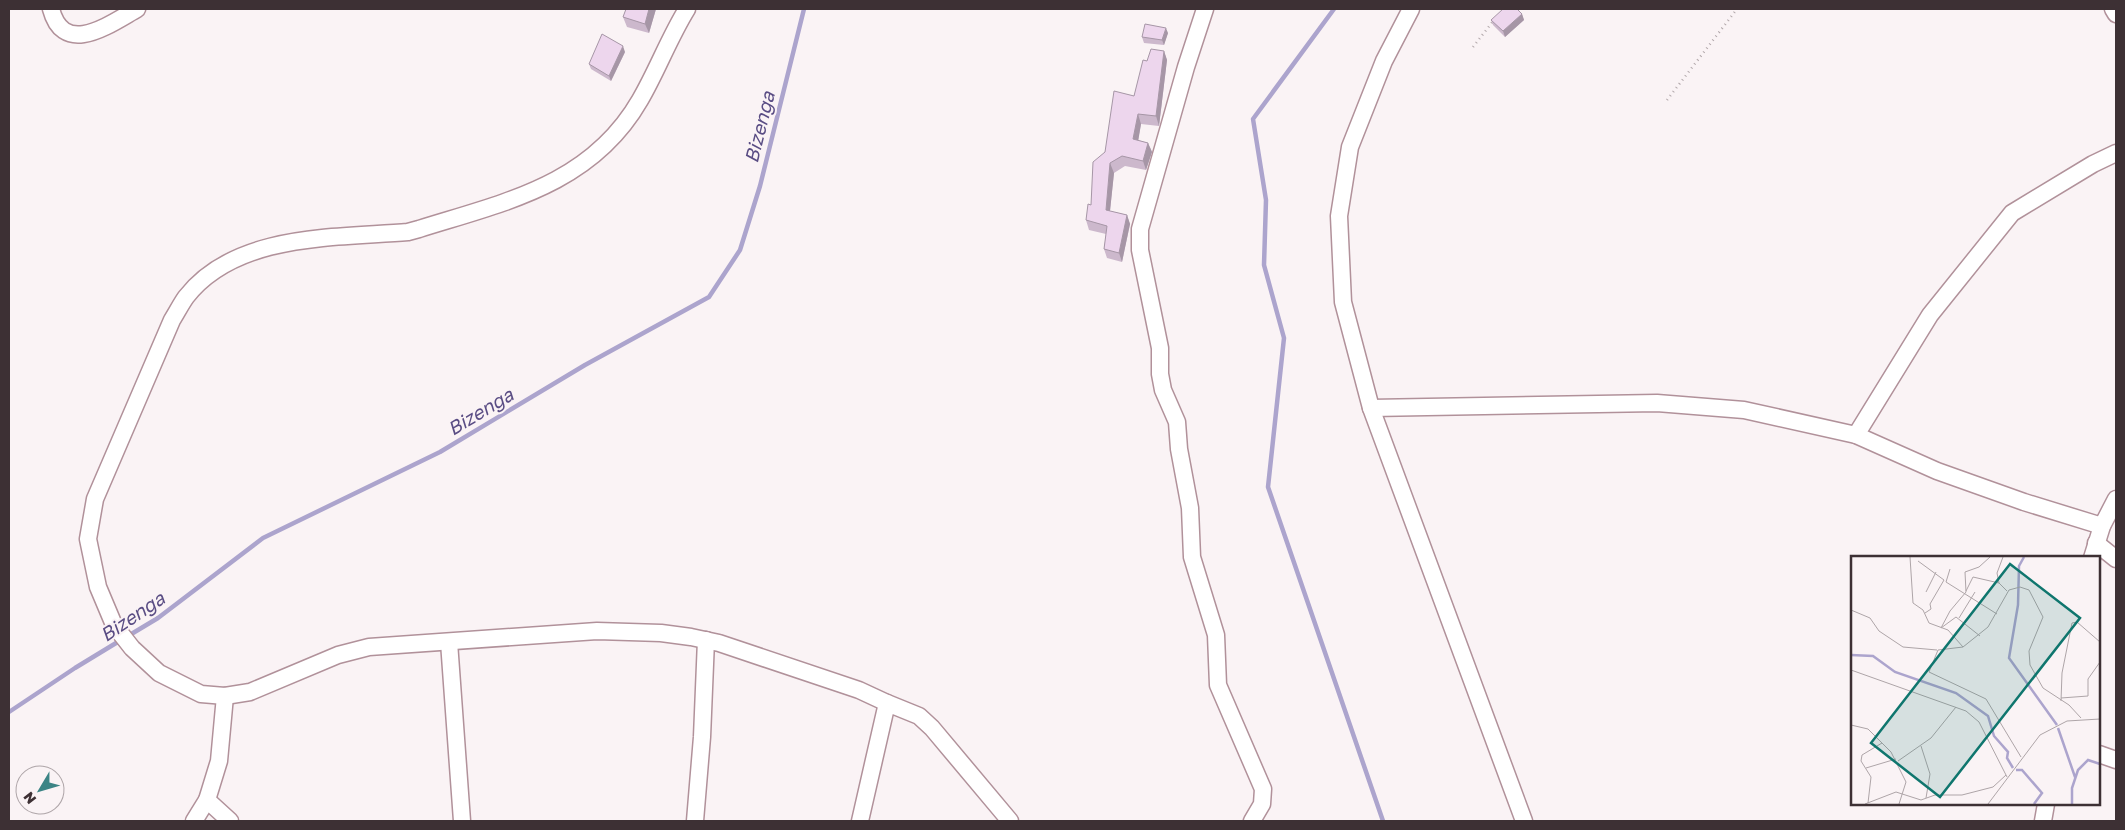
<svg xmlns="http://www.w3.org/2000/svg" width="2125" height="830" viewBox="0 0 2125 830" font-family="'Golos Text',sans-serif">
  <rect width="100%" height="100%" fill="#faf3f5"/>
  <g fill="none" stroke-linecap="round" stroke-linejoin="round">
    <g stroke="#aca4cd" stroke-width="4.5">
      <polyline points="1334,9 1253,119 1266,200 1264,265 1284,338 1268,487 1383,821"/>
      <polyline points="128,636 158,618 263,538 440,452 585,365 709,297 740,250 760,186 804,9"/>
      <polyline points="9,712 75,668 121,640"/>
    </g>
    <defs>
      <g id="street">
        <path d="M51,9C64,58 110,24 137,9"/>
        <path d="M687,9C669,38 657,71 640,100C591,185 505,202 419,229L408,232C335,238 236,233 186,297C181,304 177,312 172,320L95,499L88,539L98,587L114,625L132,648L159,673L201,694L225,696L250,692L338,655L369,647L597,631L661,633L691,637L719,643L859,690L887,703"/>
        <polyline points="1205,9 1186,67 1140,229 1140,250 1160,348 1160,374 1163,390 1177,422 1179,449 1190,508 1192,557 1216,635 1218,685 1263,789 1262,804 1252,821"/>
        <polyline points="1411,9 1384,61 1350,147 1339,216 1343,302 1371,408 1524,821"/>
        <polyline points="2113,9 2116,14"/>
        <polyline points="1371,408 1657,403 1744,410 1856,435 1937,471 2024,502 2102,526"/>
        <polyline points="1856,435 1930,315 2012,213 2093,164 2116,153"/>
        <polyline points="2096,543 2116,559"/>
        <polyline points="2092,558 2102,526 2116,499"/>
        <polyline points="449,642 462,821"/>
        <polyline points="2099,754 2116,760"/>
        <polyline points="207,800 230,821"/>
        <polyline points="194,821 207,800 219,761 225,696"/>
        <polyline points="695,821 702,737 706,640"/>
        <polyline points="860,821 887,703 919,716 932,728 1010,821"/>
        <polyline points="2043,821 2046,804"/>
      </g>
    </defs>
    <use href="#street" stroke="#b1919a" stroke-width="19"/>
    <g stroke="#b1a7aa" stroke-width="2.5" stroke-dasharray="1 4" stroke-linecap="butt">
      <polyline points="1473,47 1494,20"/>
      <polyline points="1667,100 1737,9"/>
    </g>
    <use href="#street" stroke="#fff" stroke-width="16"/>
  </g>
  <g fill="#ccb8cc">
    <polygon points="622,9 656,9 649,33 627,27 623,17 626,10"/>
    <polygon points="1522,14 1524,20 1505,37 1493,25 1491,20"/>
    <polygon points="1168,33 1164,45 1144,43 1142,37"/>
    <polygon points="1164,51 1167,60 1159,126 1141,124 1138,140 1148,143 1152,152 1146,170 1125,166 1114,173 1110,211 1127,215 1130,224 1122,262 1107,258 1104,249 1106,234 1089,230 1086,220 1091,205 1105,152 1134,96 1147,61"/>
    <polygon points="625,52 611,81 591,69 589,64"/>
  </g>
  <g fill="#a696a6">
    <polygon points="649,9 656,9 649,33 645,24"/>
    <polygon points="1522,14 1524,20 1505,37 1503,31"/>
    <polygon points="1166,28 1168,33 1164,45 1162,40"/>
    <polygon points="623,46 625,52 611,81 609,76"/>
    <polygon points="1164,51 1167,60 1159,126 1156,116"/>
    <polygon points="1138,114 1141,124 1137,148 1133,139"/>
    <polygon points="1148,143 1152,152 1146,170 1143,161"/>
    <polygon points="1110,163 1114,173 1109,220 1106,210"/>
    <polygon points="1127,215 1130,224 1122,262 1119,253"/>
  </g>
  <g fill="#edd6ed" stroke="#a696a6">
    <polygon points="626,9 649,9 645,24 623,17"/>
    <polygon points="1503,9 1517,9 1522,14 1503,31 1491,20"/>
    <polygon points="1145,24 1166,28 1162,40 1142,37"/>
    <polygon points="602,34 623,46 609,76 589,64"/>
    <polygon points="1151,49 1164,51 1156,116 1138,114 1133,139 1148,143 1143,161 1122,156 1110,163 1106,210 1127,215 1119,253 1104,249 1107,226 1086,220 1088,204 1091,205 1093,162 1105,152 1114,91 1134,96 1143,60 1147,61"/>
  </g>
  <g text-anchor="middle" dominant-baseline="central" stroke-width="4" stroke-linejoin="round" paint-order="stroke">
    <g font-size="19" font-style="italic" fill="#5a4d84" stroke="#faf3f5">
      <text transform="translate(759 127) rotate(-76)">Bizenga</text>
      <text transform="translate(480 411) rotate(-31)">Bizenga</text>
      <text transform="translate(132 616) rotate(-34)">Bizenga</text>
    </g>
  </g>
  <g transform="translate(1851 556)">
    <rect width="249" height="249" fill="#faf3f5"/>
    <path fill="none" stroke="#aca4cd" stroke-width="2.5" d="M173,1L168,10L167,49L158,102L206,169M0,99L22,100L44,116L105,137L137,160L143,180L157,196L156,202L162,212M207,172L224,221M165,214H171L191,237L183,248M221,248V232L227,214L237,204L249,208"/>
    <path fill="none" stroke="#aea5a8" stroke-width="1" d="M59,1L62,47L72,54L78,67L97,74L112,91L87,94L78,116L135,143L170,201M152,1L146,17L148,27L156,35M67,5L93,24L79,48L80,53L74,57M99,13L95,26L146,58M115,35L122,21L148,27M75,36L85,16M0,54L19,62L28,75L52,91L86,94M108,62L124,36M90,72L99,55L115,36L114,16L128,11L139,1M90,72L105,61L129,80M112,91L137,71L158,34L169,31L178,34L192,61L178,95L179,109L192,132L218,149L230,162M0,114L115,155L128,166L156,221M210,142L237,140V123L249,106M210,145L211,117L221,67L226,66L249,86M0,169L17,173L31,187M70,190L79,218L75,242M10,205L11,199L31,187L40,196L55,226L48,248M10,205L20,221L17,247M47,205L80,182L105,151M15,212L45,203M14,248L45,236L70,244L84,239H111L142,231L155,219M137,248L189,179L216,165L249,163"/>
    <path fill="#0f766e" fill-opacity="0.15" stroke="#0f766e" stroke-width="2.5" d="M159,8L229,62L89,241L20,187Z"/>
    <rect width="249" height="249" fill="none" stroke="#3d3034" stroke-width="2.5"/>
  </g>
  <rect width="2125" height="830" fill="none" stroke="#3d3034" stroke-width="20"/>
  <g transform="translate(40 790) rotate(232)"><circle r="24" fill="#faf3f5" stroke="#aea5a8"/>
  <path d="M0-4L9 19L0 12L-9 19Z" fill="#3c8485"/>
  <text y="-8" font-size="14" font-weight="bold" text-anchor="middle" fill="#3d3034">N</text>
  </g>
</svg>
